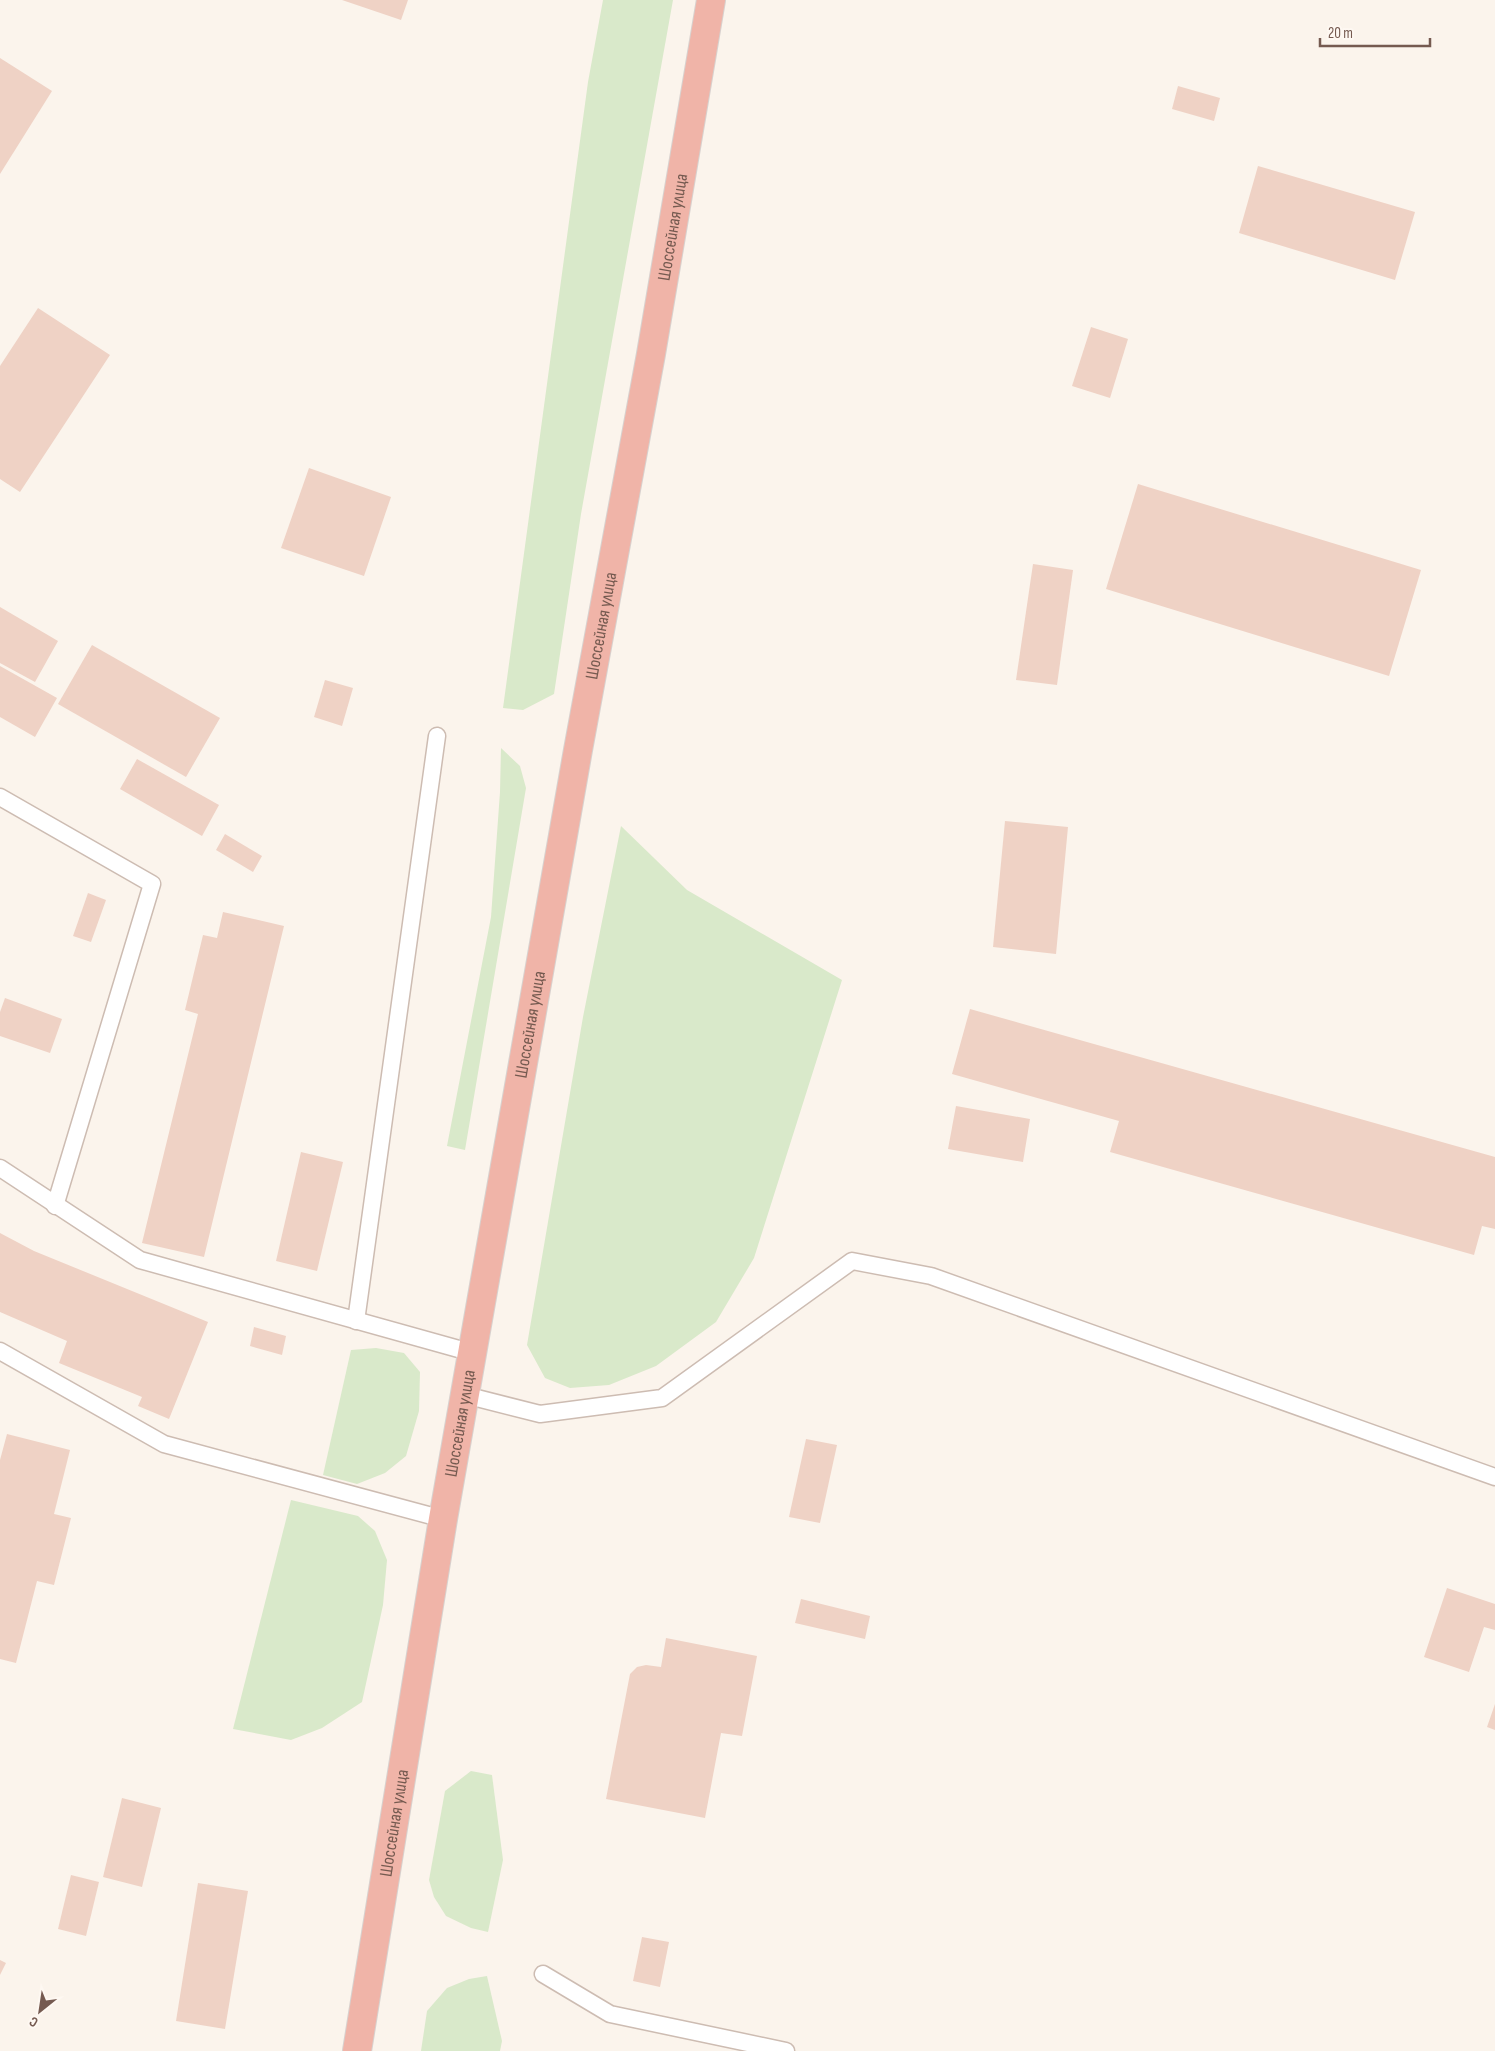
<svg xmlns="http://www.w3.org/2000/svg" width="1495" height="2051" viewBox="0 0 1495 2051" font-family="'Sofia Sans Condensed',sans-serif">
  <rect width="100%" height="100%" fill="#fbf4ec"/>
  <g fill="#d9e9ca">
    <polygon points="603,0 673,0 581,514 554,694 523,710 503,708 588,82"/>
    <polygon points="501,748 520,766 526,788 465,1150 447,1146 491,917 500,792"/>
    <polygon points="621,826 687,890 842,980 754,1258 716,1322 656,1366 609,1385 570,1388 545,1378 527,1345 583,1017"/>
    <polygon points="376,1348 404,1353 420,1372 419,1411 406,1456 385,1473 357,1484 323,1475 351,1350"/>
    <polygon points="291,1500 358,1516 375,1531 387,1560 383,1605 362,1702 322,1728 291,1740 233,1729"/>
    <polygon points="471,1771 492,1775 503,1860 488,1932 471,1928 446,1916 434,1897 429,1880 445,1791"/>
    <polygon points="487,1976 502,2041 500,2051 421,2051 427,2011 447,1988 469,1979"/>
  </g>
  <g fill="#efd2c5">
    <polygon points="342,0 408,0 401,20"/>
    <polygon points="0,58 52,91 0,174"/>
    <polygon points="1178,86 1220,98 1214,121 1172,109"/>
    <polygon points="1258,166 1415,212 1395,280 1239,233"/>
    <polygon points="38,308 110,355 20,492 0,479 0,366"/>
    <polygon points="1091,327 1128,339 1110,398 1072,386"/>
    <polygon points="309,468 391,497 364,576 281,548"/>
    <polygon points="1138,484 1421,570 1389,676 1106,589"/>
    <polygon points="1033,564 1073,570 1057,685 1016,680"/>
    <polygon points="0,607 58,641 35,682 0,663"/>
    <polygon points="92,645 220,718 186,777 58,704"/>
    <polygon points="0,666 57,698 35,737 0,717"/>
    <polygon points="325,680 353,688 342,726 314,717"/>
    <polygon points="137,759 219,805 202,836 120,789"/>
    <polygon points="1005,821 1068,827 1056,954 993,947"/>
    <polygon points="225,834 262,856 253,872 216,850"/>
    <polygon points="88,893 106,900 91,942 73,936"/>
    <polygon points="223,912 284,926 204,1257 142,1243 198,1014 185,1010 203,935 217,938"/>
    <polygon points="5,998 62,1019 50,1053 0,1036 0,1012"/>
    <polygon points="970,1009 1495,1157 1495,1229 1482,1226 1474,1255 1110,1152 1119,1121 952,1074"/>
    <polygon points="956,1106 1030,1119 1023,1162 948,1149"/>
    <polygon points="301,1152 343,1162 317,1271 276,1261"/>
    <polygon points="0,1233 34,1251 208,1322 169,1419 138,1406 142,1397 59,1363 67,1341 0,1312"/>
    <polygon points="254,1327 286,1336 282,1355 250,1346"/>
    <polygon points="7,1434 70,1450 54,1514 71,1518 54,1585 37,1581 16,1663 0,1659 0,1460"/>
    <polygon points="806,1439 837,1445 820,1523 789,1517"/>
    <polygon points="1447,1588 1495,1604 1495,1630 1484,1627 1469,1672 1424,1657"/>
    <polygon points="801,1599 870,1616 865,1639 795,1623"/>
    <polygon points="666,1638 757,1656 742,1736 721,1733 705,1818 606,1799 630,1674 637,1667 646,1665 661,1667"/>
    <polygon points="1495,1704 1495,1730 1487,1727"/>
    <polygon points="122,1798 161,1808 142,1887 103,1877"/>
    <polygon points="71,1875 99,1882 86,1936 58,1929"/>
    <polygon points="198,1883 248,1891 225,2029 176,2021"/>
    <polygon points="642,1937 669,1942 660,1987 633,1981"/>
    <polygon points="0,1960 6,1963 0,1975"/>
  </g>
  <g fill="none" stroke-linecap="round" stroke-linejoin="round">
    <defs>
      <g id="lane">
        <polyline points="0,797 152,884 55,1206"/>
        <polyline points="0,1168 140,1260 473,1353"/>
        <polyline points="356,1321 437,736"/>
        <polyline points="0,1351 164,1444 443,1519"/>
        <polyline points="465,1395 540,1414 662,1398 852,1261 931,1276 1495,1477"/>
        <polyline points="543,1974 610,2014 786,2051"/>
      </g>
      <g id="highway">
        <path id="s1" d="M357,2051L443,1519L578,750L651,354L711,0"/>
      </g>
    </defs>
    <use href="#lane" stroke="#cdbcb2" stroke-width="19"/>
    <use href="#highway" stroke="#d8d1ce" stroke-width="30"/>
    <use href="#lane" stroke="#fff" stroke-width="16"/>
    <use href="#highway" stroke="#f0b4a8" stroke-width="28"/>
  </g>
  <g text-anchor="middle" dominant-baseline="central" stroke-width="4" stroke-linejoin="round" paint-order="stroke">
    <g font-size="18" fill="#755a50" stroke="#fef8f2">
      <text stroke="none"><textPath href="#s1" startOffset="1851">Шоссейная улица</textPath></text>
      <text stroke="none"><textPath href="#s1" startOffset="1446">Шоссейная улица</textPath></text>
      <text stroke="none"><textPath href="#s1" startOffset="1041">Шоссейная улица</textPath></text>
      <text stroke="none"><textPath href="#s1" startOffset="636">Шоссейная улица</textPath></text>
      <text stroke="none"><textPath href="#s1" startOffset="231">Шоссейная улица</textPath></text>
    </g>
  </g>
  <g transform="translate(40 2011) rotate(210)" stroke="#fef8f2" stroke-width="4" paint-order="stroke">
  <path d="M0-4L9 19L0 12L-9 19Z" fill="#755a50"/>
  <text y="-8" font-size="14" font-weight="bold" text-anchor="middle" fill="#755a50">С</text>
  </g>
  <path d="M1320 38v8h110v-8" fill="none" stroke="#755a50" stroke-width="2.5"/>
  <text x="1328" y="38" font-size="15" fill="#755a50" stroke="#fef8f2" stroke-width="4" paint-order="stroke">20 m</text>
</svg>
